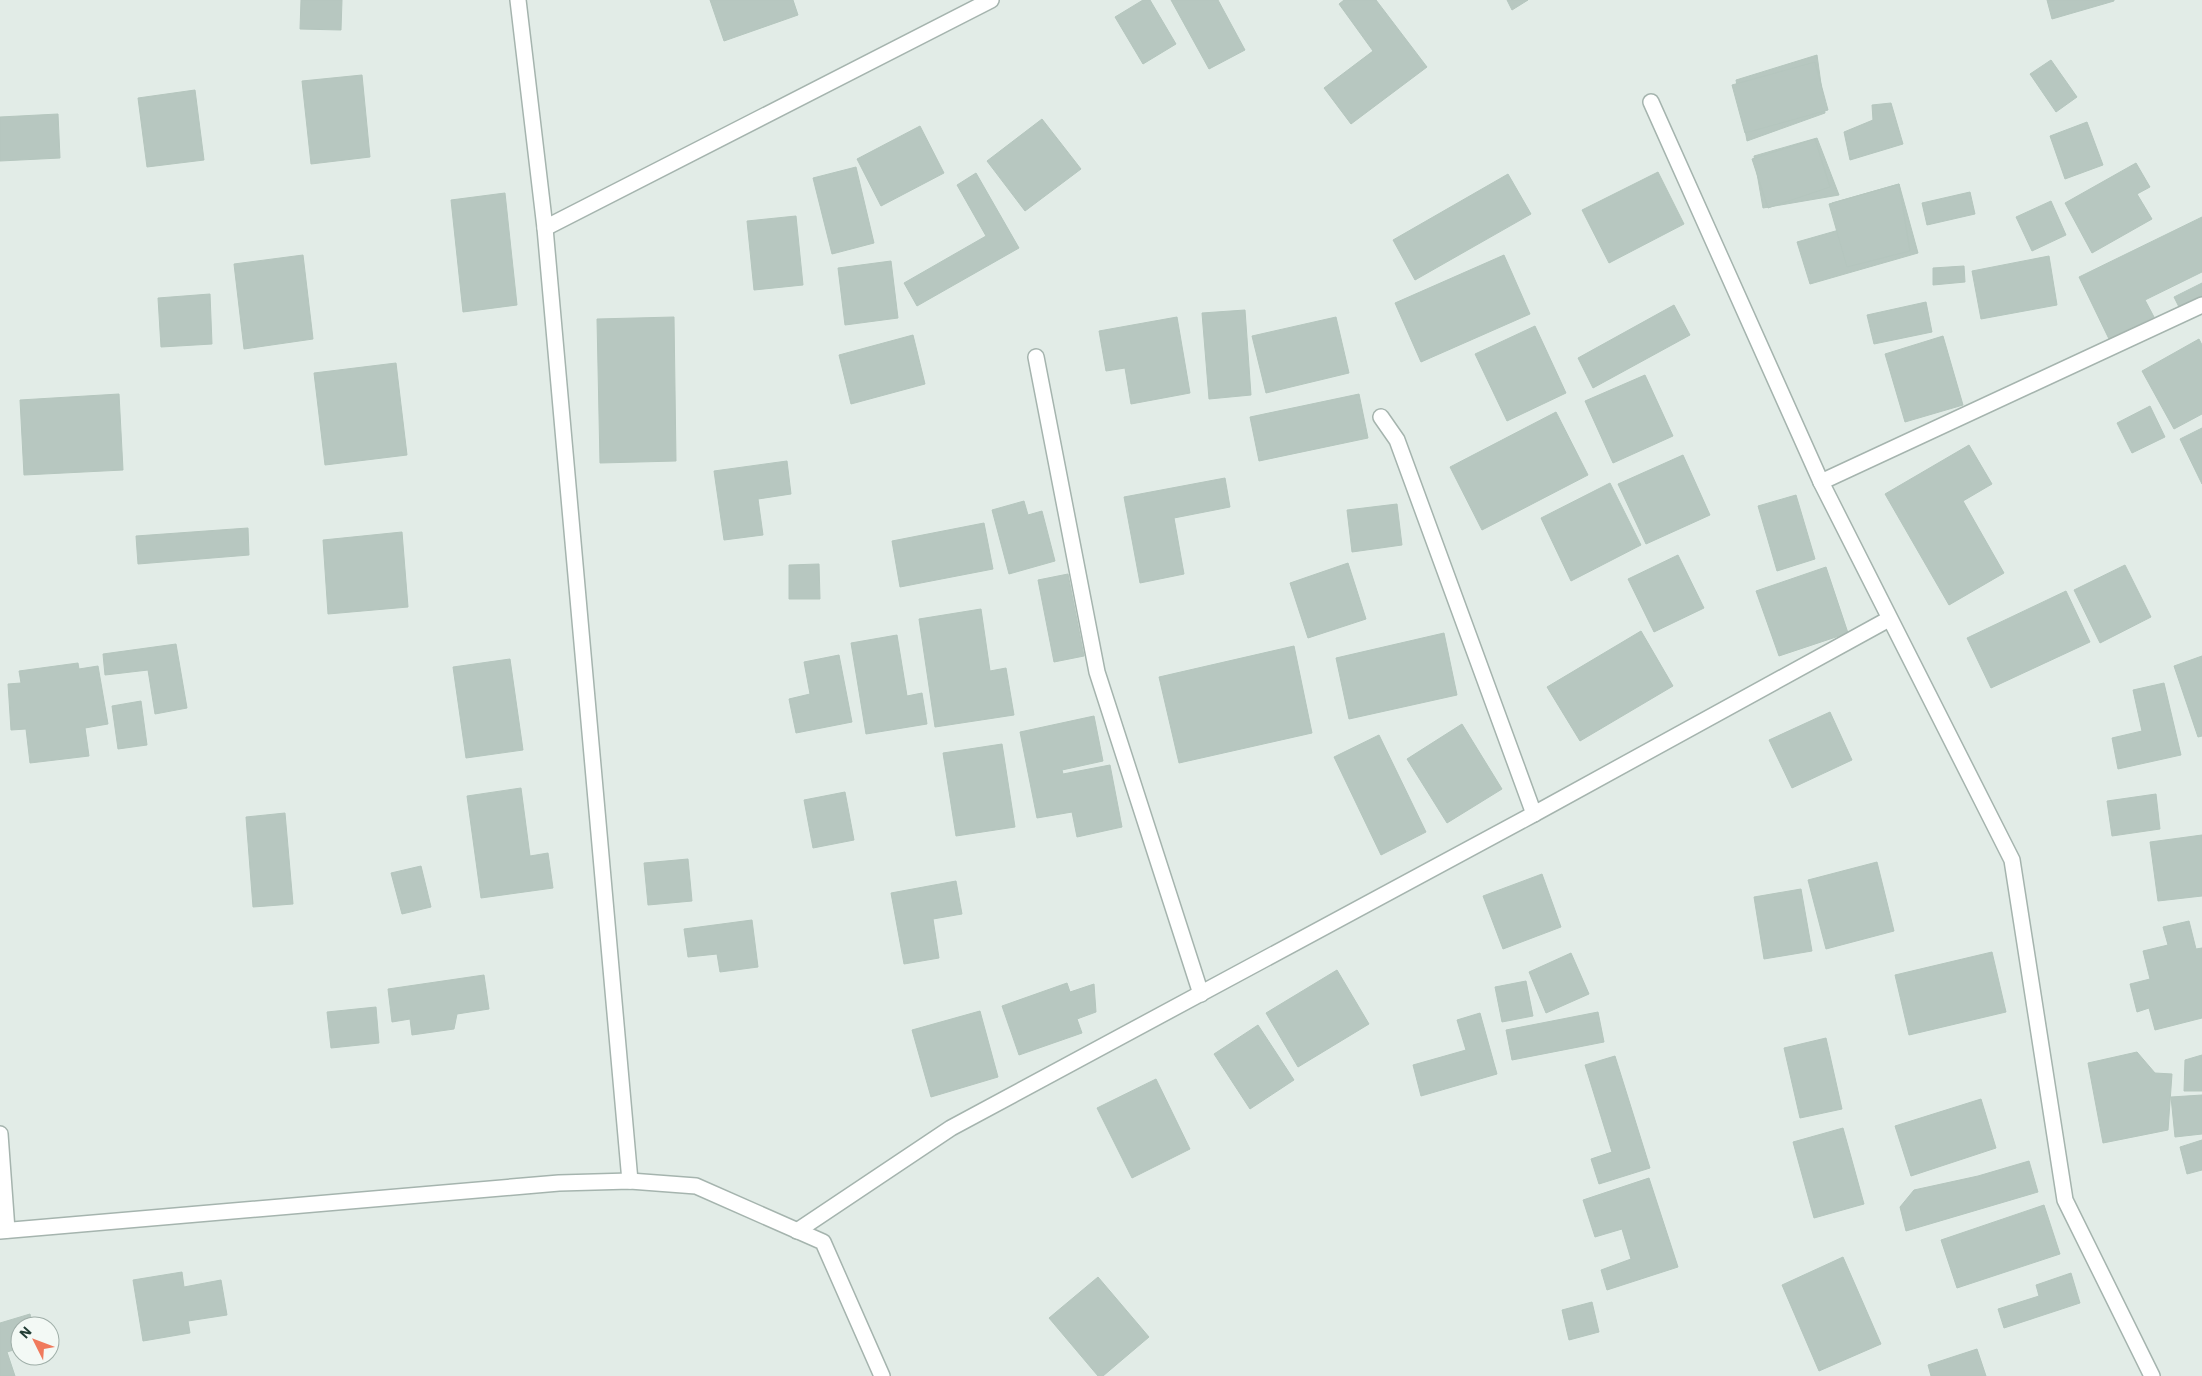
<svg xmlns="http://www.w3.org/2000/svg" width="2202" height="1376" viewBox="0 0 2202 1376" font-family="'IBM Plex Sans',sans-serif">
  <rect width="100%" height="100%" fill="#e2ece7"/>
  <g fill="#b7c7c0" stroke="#b5c6be">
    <polygon points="301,0 342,0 341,30 300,29"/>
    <polygon points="710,0 793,0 798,15 724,41"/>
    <polygon points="1143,0 1150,0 1176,44 1143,64 1115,17"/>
    <polygon points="1171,0 1218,0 1245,50 1209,69"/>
    <polygon points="1344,0 1376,0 1427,67 1351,124 1324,88 1373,51 1339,4"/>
    <polygon points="1507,0 1528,0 1512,10"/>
    <polygon points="2047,0 2114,0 2114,1 2052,19"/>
    <polygon points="1817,55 1825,113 1747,141 1736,80"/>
    <polygon points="2051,60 2077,97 2056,112 2030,74"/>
    <polygon points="1815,62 1828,110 1745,133 1732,85"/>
    <polygon points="362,75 370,157 311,164 302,81"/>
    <polygon points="195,90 204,160 147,167 138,98"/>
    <polygon points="1891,103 1903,144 1850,160 1844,132 1873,120 1872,105"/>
    <polygon points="58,114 60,158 0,161 0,117"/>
    <polygon points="1042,119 1081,169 1025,211 987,161"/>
    <polygon points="2087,122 2103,165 2065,179 2050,136"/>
    <polygon points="920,126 944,173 881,206 857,159"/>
    <polygon points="1817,138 1839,195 1763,208 1754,156"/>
    <polygon points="1815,139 1830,187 1768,208 1752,159"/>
    <polygon points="2136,163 2150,187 2137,194 2152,219 2092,253 2065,203"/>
    <polygon points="856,167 874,243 832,254 813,178"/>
    <polygon points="1658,172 1684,224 1609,263 1582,210"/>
    <polygon points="976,173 1019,248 917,306 904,283 986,236 957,185"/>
    <polygon points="1508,174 1531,214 1415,280 1393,240"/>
    <polygon points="1899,184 1918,253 1810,284 1797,242 1839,230 1832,203"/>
    <polygon points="1899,184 1910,251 1847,267 1829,204"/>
    <polygon points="1970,192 1975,214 1927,225 1922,203"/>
    <polygon points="505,193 517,305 463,312 451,200"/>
    <polygon points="2051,201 2066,235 2032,251 2016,217"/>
    <polygon points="796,216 803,285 754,290 747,221"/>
    <polygon points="2202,217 2202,272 2145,300 2154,317 2109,339 2079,277"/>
    <polygon points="303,255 313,339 244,349 234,264"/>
    <polygon points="1504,255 1530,314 1421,362 1395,303"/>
    <polygon points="2049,256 2057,305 1981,319 1972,271"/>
    <polygon points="891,261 898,318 845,325 838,268"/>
    <polygon points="1964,266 1965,282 1933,285 1933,268"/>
    <polygon points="2202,283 2202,300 2181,311 2174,297"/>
    <polygon points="210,294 212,344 161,347 158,298"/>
    <polygon points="1926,302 1932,332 1874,344 1867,315"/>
    <polygon points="1674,305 1690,335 1593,388 1578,358"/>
    <polygon points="1245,310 1251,395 1209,399 1202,313"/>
    <polygon points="674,317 676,461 600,463 597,319"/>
    <polygon points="1177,317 1190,393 1131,404 1125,368 1106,371 1099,331"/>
    <polygon points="1336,317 1349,373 1266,393 1252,336"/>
    <polygon points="1535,326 1566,393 1507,421 1475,354"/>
    <polygon points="913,335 925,384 851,404 839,355"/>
    <polygon points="1943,336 1963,405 1905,422 1885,354"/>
    <polygon points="2199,339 2202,345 2202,414 2174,429 2142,371"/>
    <polygon points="396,363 407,455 325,465 314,373"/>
    <polygon points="1645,375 1673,436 1613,463 1585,401"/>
    <polygon points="119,394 123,470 24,475 20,400"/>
    <polygon points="1359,394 1368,438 1259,461 1250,417"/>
    <polygon points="2150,406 2165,437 2132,453 2117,423"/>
    <polygon points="1556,412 1588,475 1482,530 1450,467"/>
    <polygon points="2202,428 2202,484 2180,439"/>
    <polygon points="1969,445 1992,484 1963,501 2004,573 1949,605 1885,494"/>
    <polygon points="1683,455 1710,515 1646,544 1618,484"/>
    <polygon points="787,461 791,494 758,499 763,535 724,540 714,471"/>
    <polygon points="1225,478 1230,507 1174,518 1184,574 1140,583 1124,497"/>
    <polygon points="1610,483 1641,545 1571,581 1541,518"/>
    <polygon points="1796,495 1815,559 1777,571 1758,506"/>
    <polygon points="1024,501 1028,515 1042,511 1055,561 1009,574 992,510"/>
    <polygon points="1397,504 1402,545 1352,552 1347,510"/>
    <polygon points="984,523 993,569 900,587 892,541"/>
    <polygon points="248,528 249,555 138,564 136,536"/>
    <polygon points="402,532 408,607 328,614 323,540"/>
    <polygon points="1678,555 1704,608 1654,632 1628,579"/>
    <polygon points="1348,563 1366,619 1308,638 1290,583"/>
    <polygon points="819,564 820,599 789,599 789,565"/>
    <polygon points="2125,565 2151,617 2100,643 2074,590"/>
    <polygon points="1826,567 1848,633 1779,656 1756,591"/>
    <polygon points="1068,574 1084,656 1054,662 1038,580"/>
    <polygon points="2066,591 2090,642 1991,688 1967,638"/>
    <polygon points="981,609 990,671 1006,668 1014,715 935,727 919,619"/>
    <polygon points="1641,631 1673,686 1580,741 1547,687"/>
    <polygon points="1444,633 1457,695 1349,719 1336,658"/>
    <polygon points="897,635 907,696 922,693 927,724 866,734 851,643"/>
    <polygon points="176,644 187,708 155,714 148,670 105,675 103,654"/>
    <polygon points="1294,646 1312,733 1179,763 1159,677"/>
    <polygon points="839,655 852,722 796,733 789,699 810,694 804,662"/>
    <polygon points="2202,656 2202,736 2198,737 2174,666"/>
    <polygon points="510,659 523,750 466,758 453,667"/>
    <polygon points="78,663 79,669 98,666 108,724 85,728 89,756 30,763 26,729 11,730 8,684 21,683 19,671"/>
    <polygon points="2164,683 2181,755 2118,769 2112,738 2142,731 2133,690"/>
    <polygon points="141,701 147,745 118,749 112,706"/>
    <polygon points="1830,712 1852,760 1792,788 1769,740"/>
    <polygon points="1094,716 1103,761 1062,770 1063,774 1110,765 1122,827 1077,837 1072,812 1037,818 1020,732"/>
    <polygon points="1462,724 1502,789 1447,823 1407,759"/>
    <polygon points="1379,735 1426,832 1381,855 1334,757"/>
    <polygon points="1002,744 1015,827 956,836 943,753"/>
    <polygon points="521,788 530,856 548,853 553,888 481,898 467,796"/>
    <polygon points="845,792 854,840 813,848 804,800"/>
    <polygon points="2156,794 2160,829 2112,836 2107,801"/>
    <polygon points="285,813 293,904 253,907 246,817"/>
    <polygon points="2202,835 2202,896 2158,901 2150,842"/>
    <polygon points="688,859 692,901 648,905 644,863"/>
    <polygon points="1877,862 1894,931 1826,949 1808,880"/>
    <polygon points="421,866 431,907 402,914 391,873"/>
    <polygon points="1542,874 1561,927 1503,949 1483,896"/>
    <polygon points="956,881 962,914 933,919 939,958 904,964 891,893"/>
    <polygon points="1801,889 1812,951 1764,959 1754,897"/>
    <polygon points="752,920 758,967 720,972 717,954 688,957 684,929"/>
    <polygon points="2189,921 2196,949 2202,948 2202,1018 2155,1030 2149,1008 2137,1012 2130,984 2150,979 2143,951 2168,945 2163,927"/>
    <polygon points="1992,952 2006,1012 1909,1035 1895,975"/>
    <polygon points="1571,953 1589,994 1546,1013 1529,972"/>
    <polygon points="1337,970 1369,1024 1298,1067 1266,1013"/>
    <polygon points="484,975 489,1009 457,1014 454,1029 412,1035 410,1019 392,1022 388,989"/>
    <polygon points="1526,981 1533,1016 1502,1022 1495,987"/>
    <polygon points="1067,983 1070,992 1094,984 1096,1012 1077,1019 1082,1033 1019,1055 1002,1006"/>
    <polygon points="376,1007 379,1043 331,1048 327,1012"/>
    <polygon points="980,1011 998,1077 931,1097 912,1030"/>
    <polygon points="1598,1012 1604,1042 1512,1060 1506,1030"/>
    <polygon points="1480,1013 1497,1074 1421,1096 1413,1065 1466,1050 1457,1020"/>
    <polygon points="1258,1025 1294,1080 1250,1109 1214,1054"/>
    <polygon points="1826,1038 1842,1109 1800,1118 1784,1048"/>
    <polygon points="2137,1052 2155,1073 2172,1074 2168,1130 2103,1143 2088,1063"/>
    <polygon points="2202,1055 2202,1091 2184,1091 2185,1060"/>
    <polygon points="1615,1056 1650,1168 1599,1184 1591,1159 1612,1152 1585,1065"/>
    <polygon points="1156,1079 1190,1149 1132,1178 1097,1108"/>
    <polygon points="2202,1095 2202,1134 2175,1137 2171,1097"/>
    <polygon points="1981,1099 1996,1148 1911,1176 1895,1126"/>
    <polygon points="1843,1128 1864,1204 1814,1218 1793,1142"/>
    <polygon points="2202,1140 2202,1170 2187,1174 2180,1147"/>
    <polygon points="2029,1161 2038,1192 1906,1231 1900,1207 1914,1190 1978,1176"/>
    <polygon points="1649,1178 1678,1267 1607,1290 1601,1270 1631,1259 1622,1229 1595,1237 1583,1200"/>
    <polygon points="2044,1205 2060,1254 1957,1288 1941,1240"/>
    <polygon points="1843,1257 1881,1344 1819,1371 1782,1285"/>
    <polygon points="182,1272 184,1287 221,1280 227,1315 188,1321 190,1333 143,1341 133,1280"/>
    <polygon points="2071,1273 2080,1303 2004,1328 1998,1309 2039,1296 2036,1285"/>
    <polygon points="1098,1277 1149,1337 1103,1376 1098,1376 1049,1318"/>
    <polygon points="1592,1302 1599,1332 1569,1340 1562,1310"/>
    <polygon points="30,1314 33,1326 20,1326 20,1348 7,1352 15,1376 0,1376 0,1323"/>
    <polygon points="1977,1349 1986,1376 1931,1376 1928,1365"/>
  </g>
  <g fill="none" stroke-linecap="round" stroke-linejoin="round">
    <defs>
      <g id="minor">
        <polyline points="518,0 545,228 630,1181"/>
        <polyline points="1651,102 1821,482 2012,860 2065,1200 2152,1376"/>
        <polyline points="545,228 991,0"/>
        <polyline points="1036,357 1097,672 1201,994"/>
        <polyline points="1381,417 1397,440 1534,814"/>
        <polyline points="1821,482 2202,305"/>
        <polyline points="0,1134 7,1230"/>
        <polyline points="0,1231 559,1183 630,1181 696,1186 823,1242 882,1376"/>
        <polyline points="797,1231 951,1128 1534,814 1889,619"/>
      </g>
    </defs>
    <use href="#minor" stroke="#a5b4ae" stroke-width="18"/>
    <use href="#minor" stroke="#fff" stroke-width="15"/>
  </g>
  <g transform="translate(35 1341) rotate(312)"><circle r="24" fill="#f3f9f5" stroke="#9faea8"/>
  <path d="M0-4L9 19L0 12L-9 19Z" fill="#f07a5c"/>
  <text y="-8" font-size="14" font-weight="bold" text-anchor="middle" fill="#223d35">N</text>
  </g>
</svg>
